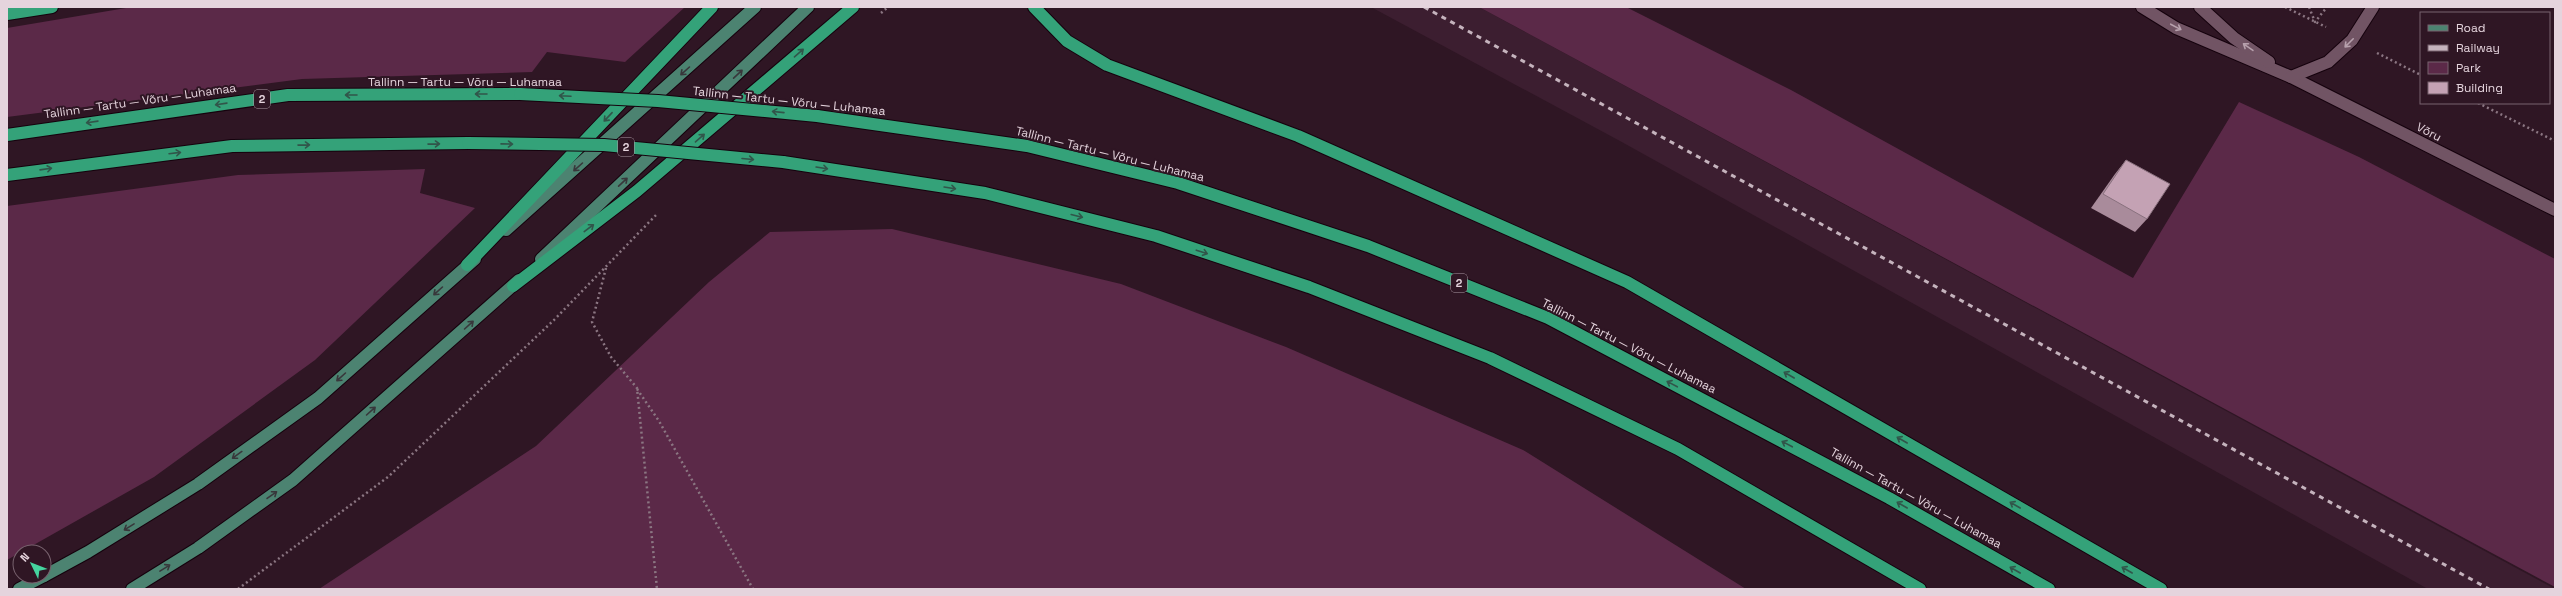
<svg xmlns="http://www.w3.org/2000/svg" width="2562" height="596" viewBox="0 0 2562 596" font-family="'Space Grotesk',sans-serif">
  <rect width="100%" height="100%" fill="#2f1624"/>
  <polygon fill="#3c1e30" points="1371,7 1479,7 2555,589 2428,589 1620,141"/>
  <g fill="#5b2948">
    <polygon points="132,7 685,7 625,62 547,52 532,72 302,79 7,117 7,28"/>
    <polygon points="1479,7 1626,7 1791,90 2133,278 2239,102 2359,157 2555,259 2555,587"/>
    <polygon points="425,169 420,193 475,208 315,360 154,477 7,560 7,206 238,175"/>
    <polygon points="892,229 1121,284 1286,347 1523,450 1746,589 319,589 536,446 709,282 770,232"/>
  </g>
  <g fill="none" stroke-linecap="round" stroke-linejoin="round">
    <defs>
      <g id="minor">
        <polyline points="2142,7 2176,28 2291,77 2555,210"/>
        <polyline points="2200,7 2234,38 2269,62"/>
        <polyline points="2291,77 2328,62 2352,40 2373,7"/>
      </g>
      <g id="major">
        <polyline points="506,230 755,7"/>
        <polyline points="541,259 808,7"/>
        <polyline points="44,576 88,552 198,484 318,398 475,259"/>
        <polyline points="19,589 44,576"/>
        <polyline points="132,589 198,548 293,480 519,280"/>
      </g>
      <g id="highway">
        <polyline points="1034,7 1067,41 1107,65 1298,136 1627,282 2161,589"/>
        <polyline points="7,14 52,7"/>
        <polyline points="817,116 1027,146 1178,183 1368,246 1548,318 1889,498 2049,589"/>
        <polyline points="7,135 288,95 520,94"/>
        <polyline points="783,162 985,193 1156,236 1309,287 1490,358 1678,449 1920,589"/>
        <polyline points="7,175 232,146 468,143"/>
        <polyline points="467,265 712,7"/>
        <polyline points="513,286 637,191 853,7"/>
      </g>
    </defs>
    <use href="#minor" stroke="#15020d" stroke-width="14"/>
    <use href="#major" stroke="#15020d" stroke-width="14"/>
    <use href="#highway" stroke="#15020d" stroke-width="14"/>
    <g stroke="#8b7682" stroke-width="2.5" stroke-dasharray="2 3" stroke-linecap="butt">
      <polyline points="2285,7 2326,27"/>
      <polyline points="2309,7 2315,22 2327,7"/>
      <polyline points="881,13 888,7"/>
      <polyline points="2377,53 2421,75"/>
      <polyline points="2478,103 2555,141"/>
      <polyline points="606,268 592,322 611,357 637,388 657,589"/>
      <polyline points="637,389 659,421 753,589"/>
      <polyline points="238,589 388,477 554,320 657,214"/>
    </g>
    <use href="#minor" stroke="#715464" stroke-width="12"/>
    <use href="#major" stroke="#4c8371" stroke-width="12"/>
    <use href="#highway" stroke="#34a279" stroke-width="12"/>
    <polyline stroke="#c5b3bd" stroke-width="3" stroke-dasharray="5 5" stroke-linecap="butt" points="1424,7 2489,589"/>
    <defs>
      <g id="highway-bridge">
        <polyline points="520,94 658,101 817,116"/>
        <polyline points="468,143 604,145 783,162"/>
      </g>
    </defs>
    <use href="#highway-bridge" stroke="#15020d" stroke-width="14" stroke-linecap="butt"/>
    <use href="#highway-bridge" stroke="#34a279" stroke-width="12"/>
  </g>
  <polygon fill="#a98b9b" points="2126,160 2147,219 2135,232 2091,208 2115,174"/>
  <polygon fill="#c4a2b4" stroke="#89717e" points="2126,160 2170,184 2147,219 2103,194"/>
  <defs><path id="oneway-shaft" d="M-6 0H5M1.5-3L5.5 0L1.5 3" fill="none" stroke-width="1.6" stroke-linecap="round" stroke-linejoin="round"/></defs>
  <g stroke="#b7a1ad">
    <use href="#oneway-shaft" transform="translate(2176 27) rotate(28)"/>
    <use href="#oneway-shaft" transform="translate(2349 43) rotate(135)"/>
    <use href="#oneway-shaft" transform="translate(2248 47) rotate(-145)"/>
  </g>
  <g stroke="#31554a">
    <use href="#oneway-shaft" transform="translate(799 53) rotate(-41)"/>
    <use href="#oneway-shaft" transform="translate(481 94) rotate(180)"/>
    <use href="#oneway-shaft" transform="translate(351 95) rotate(180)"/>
    <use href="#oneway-shaft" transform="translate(565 96) rotate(-177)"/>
    <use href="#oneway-shaft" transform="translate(221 104) rotate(172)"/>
    <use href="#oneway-shaft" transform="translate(778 112) rotate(-174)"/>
    <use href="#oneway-shaft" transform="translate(608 117) rotate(133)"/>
    <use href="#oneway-shaft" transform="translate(92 122) rotate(172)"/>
    <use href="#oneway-shaft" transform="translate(700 138) rotate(-41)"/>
    <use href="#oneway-shaft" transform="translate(434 144) rotate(-1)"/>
    <use href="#oneway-shaft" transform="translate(507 144) rotate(1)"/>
    <use href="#oneway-shaft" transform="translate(304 145) rotate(-1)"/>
    <use href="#oneway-shaft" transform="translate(175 153) rotate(-7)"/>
    <use href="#oneway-shaft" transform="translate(748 159) rotate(5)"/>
    <use href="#oneway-shaft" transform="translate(822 168) rotate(9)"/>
    <use href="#oneway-shaft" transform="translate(46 169) rotate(-8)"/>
    <use href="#oneway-shaft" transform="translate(950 188) rotate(9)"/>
    <use href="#oneway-shaft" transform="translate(1077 216) rotate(14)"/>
    <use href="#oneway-shaft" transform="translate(589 228) rotate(-37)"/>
    <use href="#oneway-shaft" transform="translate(1202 252) rotate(18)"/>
    <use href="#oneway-shaft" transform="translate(1789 375) rotate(-150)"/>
    <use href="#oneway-shaft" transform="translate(1672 384) rotate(-152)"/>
    <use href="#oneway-shaft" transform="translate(1902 440) rotate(-150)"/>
    <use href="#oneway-shaft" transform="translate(1787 444) rotate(-152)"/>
    <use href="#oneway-shaft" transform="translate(1902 505) rotate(-150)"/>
    <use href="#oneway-shaft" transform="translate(2015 505) rotate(-150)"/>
    <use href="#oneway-shaft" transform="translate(2015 570) rotate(-150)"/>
    <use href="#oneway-shaft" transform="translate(2127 570) rotate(-150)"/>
  </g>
  <g stroke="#38373b">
    <use href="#oneway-shaft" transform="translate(685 71) rotate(138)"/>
    <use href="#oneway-shaft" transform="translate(738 74) rotate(-43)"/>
    <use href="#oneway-shaft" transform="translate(578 167) rotate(138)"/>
    <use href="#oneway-shaft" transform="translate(623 182) rotate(-43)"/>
    <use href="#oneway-shaft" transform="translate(438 291) rotate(138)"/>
    <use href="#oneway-shaft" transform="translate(469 325) rotate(-42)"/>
    <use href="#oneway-shaft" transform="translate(341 377) rotate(138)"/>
    <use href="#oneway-shaft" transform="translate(371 411) rotate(-42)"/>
    <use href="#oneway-shaft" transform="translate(237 455) rotate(144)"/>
    <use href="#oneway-shaft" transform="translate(272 495) rotate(-35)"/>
    <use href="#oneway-shaft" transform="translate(129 527) rotate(148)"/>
    <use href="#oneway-shaft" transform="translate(165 568) rotate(-32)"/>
  </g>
  <g text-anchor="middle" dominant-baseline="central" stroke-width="4" stroke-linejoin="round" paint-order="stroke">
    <g fill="#2f1624" stroke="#ae9ba6" stroke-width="1">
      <rect x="254" y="90" width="16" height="18" rx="3"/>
      <rect x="618" y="138" width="16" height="18" rx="3"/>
      <rect x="1451" y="274" width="16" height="18" rx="3"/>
    </g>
    <g font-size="11" font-weight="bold" fill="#e5d4dd">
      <text x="262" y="99">2</text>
      <text x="626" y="147">2</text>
      <text x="1459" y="283">2</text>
    </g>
    <g font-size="12" fill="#e5d4dd" stroke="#2f1624">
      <text x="465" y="82">Tallinn — Tartu — Võru — Luhamaa</text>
      <text transform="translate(140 101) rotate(-8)">Tallinn — Tartu — Võru — Luhamaa</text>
      <text transform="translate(789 101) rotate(6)">Tallinn — Tartu — Võru — Luhamaa</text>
      <text transform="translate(2429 132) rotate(27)">Võru</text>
      <text transform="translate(1110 154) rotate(14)">Tallinn — Tartu — Võru — Luhamaa</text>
      <text transform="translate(1629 346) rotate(27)">Tallinn — Tartu — Võru — Luhamaa</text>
      <text transform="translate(1916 498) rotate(29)">Tallinn — Tartu — Võru — Luhamaa</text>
    </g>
  </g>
  <rect width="2562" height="596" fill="none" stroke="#e5d4dd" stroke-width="16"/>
  <rect x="2420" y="12" width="130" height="92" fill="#2f1624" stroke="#78626e"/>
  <rect x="2428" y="25" width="20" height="6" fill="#4c8371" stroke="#78626e"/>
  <text x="2456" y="32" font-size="12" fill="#e5d4dd">Road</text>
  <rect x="2428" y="45" width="20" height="6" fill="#c5b3bd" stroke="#78626e"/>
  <text x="2456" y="52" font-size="12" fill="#e5d4dd">Railway</text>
  <rect x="2428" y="62" width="20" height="12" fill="#5b2948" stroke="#78626e"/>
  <text x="2456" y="72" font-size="12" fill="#e5d4dd">Park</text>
  <rect x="2428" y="82" width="20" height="12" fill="#c4a2b4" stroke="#78626e"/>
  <text x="2456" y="92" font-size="12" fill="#e5d4dd">Building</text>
  <g transform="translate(32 564) rotate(313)"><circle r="19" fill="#2f1624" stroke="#78626e"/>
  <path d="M0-3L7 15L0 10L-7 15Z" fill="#45d49f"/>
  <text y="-6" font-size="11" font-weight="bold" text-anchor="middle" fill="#e5d4dd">N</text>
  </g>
</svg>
